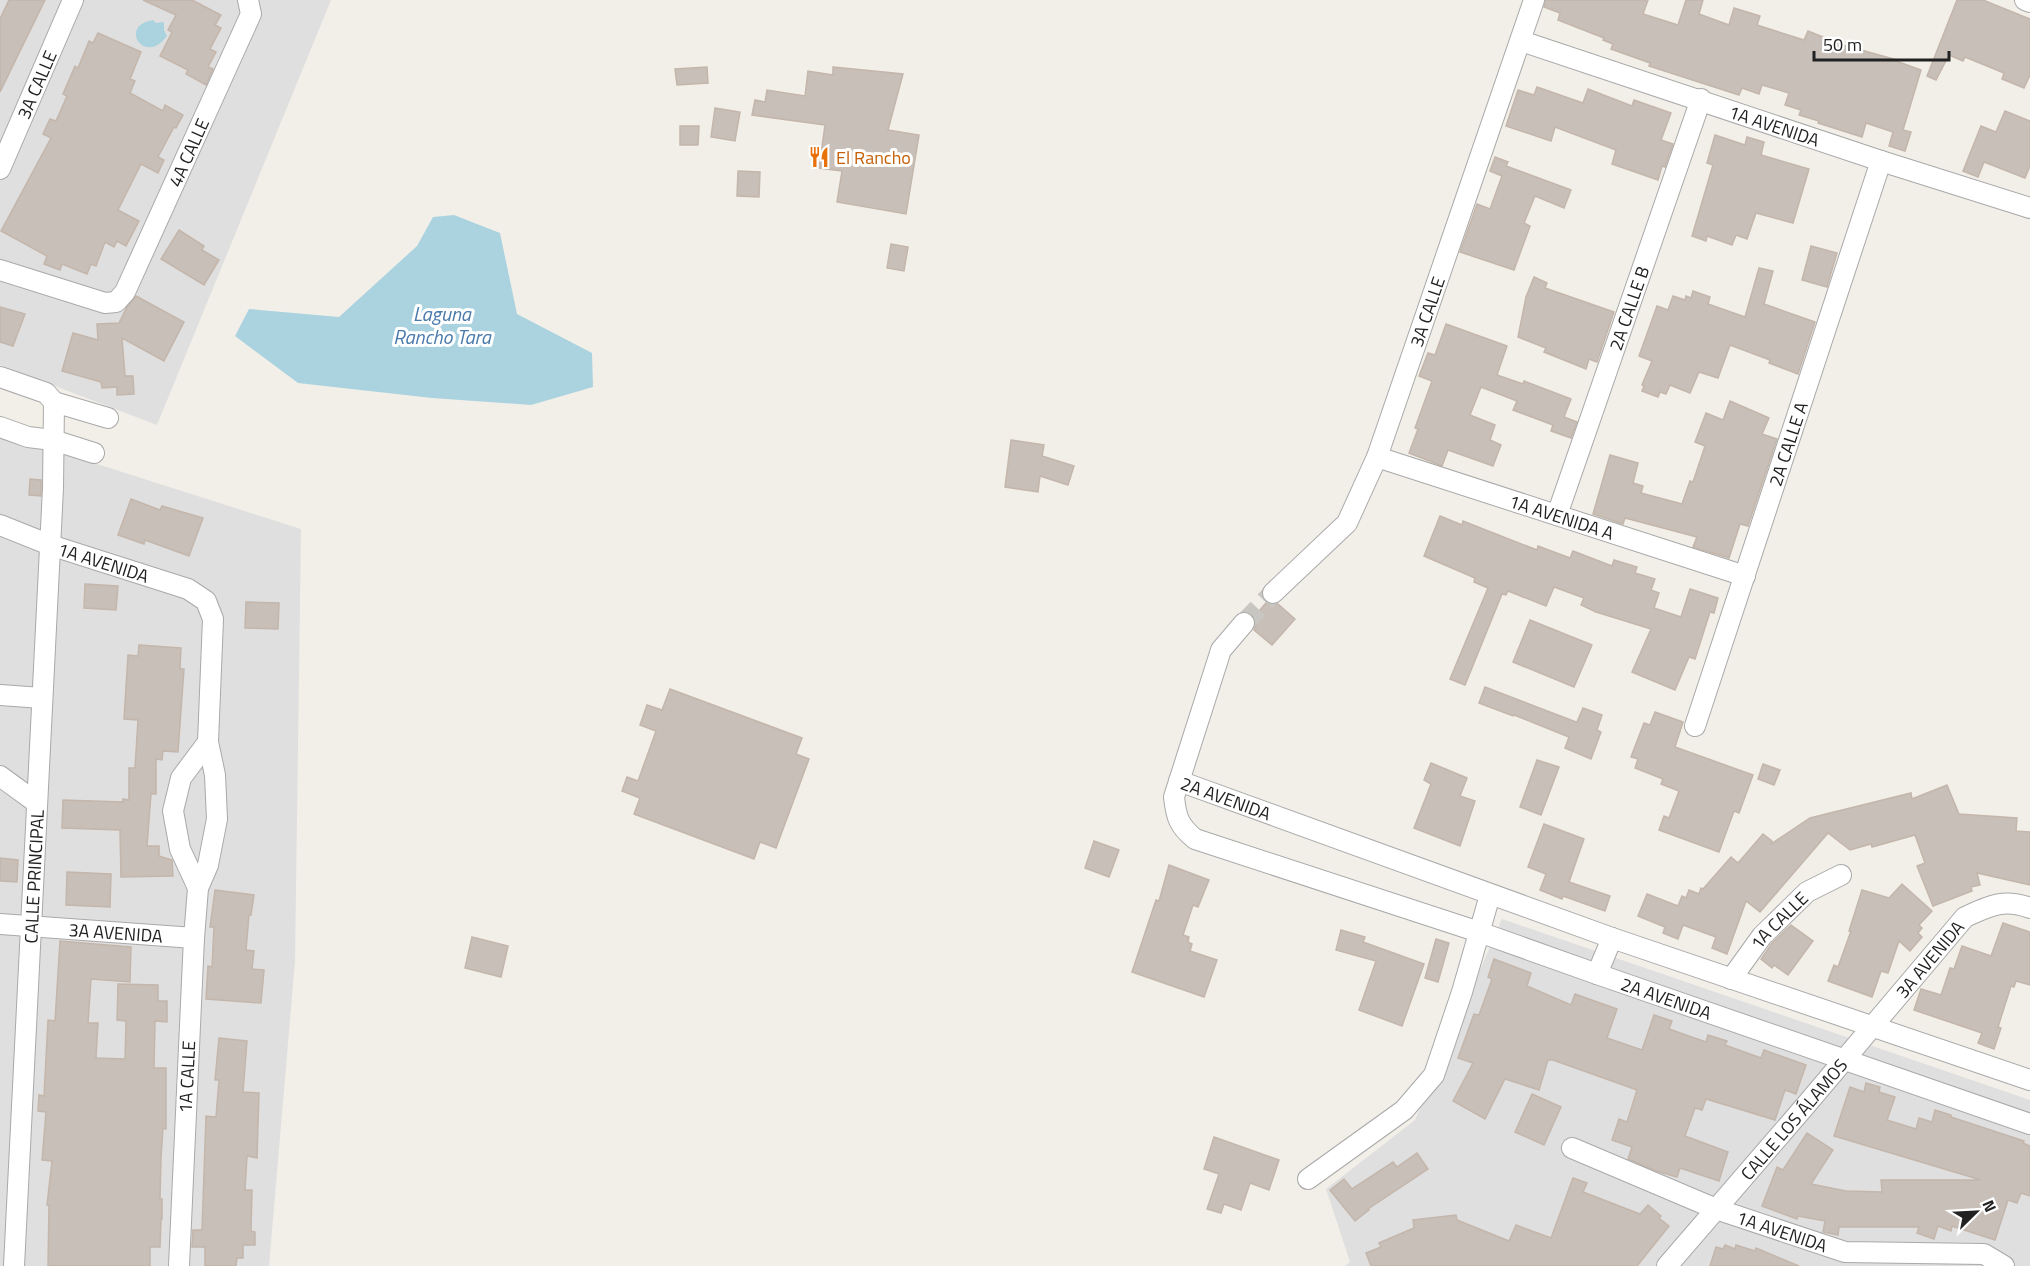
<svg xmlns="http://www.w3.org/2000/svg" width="2030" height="1266" viewBox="0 0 2030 1266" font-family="'Titillium Web',sans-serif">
  <rect width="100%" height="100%" fill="#f2efe9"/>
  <g fill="#e0dfdf">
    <polygon points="0,0 331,0 157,425 0,365"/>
    <polygon points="0,433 301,529 295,961 269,1266 0,1266"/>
    <polygon points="1502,919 2030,1100 2030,1266 1345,1266 1350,1262 1326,1189 1415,1120"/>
  </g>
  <g fill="#aad3df">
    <path d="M153,20L156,23L164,22V30L167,36C144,67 118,25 153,20Z"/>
    <polygon points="454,215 500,233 517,314 592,353 593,387 531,405 432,398 298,383 235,336 249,309 339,317 417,246 433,217"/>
  </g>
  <g fill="#c7bfb8" stroke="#c4b6ab" stroke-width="1.5">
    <polygon points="9,0 45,0 0,92 0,19"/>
    <polygon points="143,0 192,0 221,15 215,25 221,28 210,49 216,52 208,67 213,69 206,85 186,74 188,70 160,56 172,32 168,30 176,15"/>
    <polygon points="1546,0 1648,0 1643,14 1678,25 1686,0 1703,0 1699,14 1729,25 1734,8 1760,16 1757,25 1804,40 1808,31 1843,45 1897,60 1896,61 1921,70 1903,130 1911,132 1905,151 1889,146 1893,132 1866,123 1862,137 1818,123 1819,121 1799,115 1801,110 1785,105 1789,93 1762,85 1759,94 1742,88 1739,95 1649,66 1650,63 1611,49 1613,44 1603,40 1604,38 1558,20 1560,13 1544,7"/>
    <polygon points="1957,0 1983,0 2030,19 2030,75 2024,88 2002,79 2004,73 1965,57 1963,61 1949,55 1936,80 1927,76"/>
    <polygon points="98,33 141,52 130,79 135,81 130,93 163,111 165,105 183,115 176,128 174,127 158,157 164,160 158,173 141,164 118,210 139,221 126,246 117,241 114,247 105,242 96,266 91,264 87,274 62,264 60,270 44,264 47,256 1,231 51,138 43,134 50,119 56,121 67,96 63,94 75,66 78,68 89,41 93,43"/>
    <polygon points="707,67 708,83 677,85 675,69"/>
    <polygon points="833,67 903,74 888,130 919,135 906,214 837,202 842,171 819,168 825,125 752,115 755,100 765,102 767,90 805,96 808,71 833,75"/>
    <polygon points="1537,87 1583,103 1588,89 1632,106 1634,100 1671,113 1661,140 1673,144 1665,167 1662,166 1658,180 1612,164 1616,150 1555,127 1551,141 1506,126 1518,90 1534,95"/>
    <polygon points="715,108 740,112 735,141 711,137"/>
    <polygon points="2005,111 2030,121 2030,166 2025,178 1984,162 1978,177 1963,171 1981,126 1996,132"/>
    <polygon points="680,126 699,126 698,145 680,145"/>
    <polygon points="1715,135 1745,145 1747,137 1764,142 1761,155 1809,169 1793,223 1756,213 1747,239 1736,235 1732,245 1707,236 1706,241 1692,236 1713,165 1707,163"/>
    <polygon points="1495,157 1508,162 1506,166 1571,190 1564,208 1535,196 1524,223 1530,226 1514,270 1460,252 1477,204 1490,209 1502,176 1490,171"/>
    <polygon points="738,171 760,172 759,197 737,196"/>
    <polygon points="179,230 204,246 202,250 219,260 204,285 161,259"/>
    <polygon points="891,244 908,247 904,271 887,268"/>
    <polygon points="1811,246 1837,253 1827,287 1802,280"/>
    <polygon points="1759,268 1773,271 1764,304 1815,322 1798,374 1769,363 1770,360 1730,345 1718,378 1699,372 1690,393 1670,385 1666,394 1660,392 1658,397 1642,391 1644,386 1642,385 1652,361 1639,356 1657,306 1668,310 1673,296 1685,300 1686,296 1691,298 1693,291 1710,297 1708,304 1745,317"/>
    <polygon points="1534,277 1547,283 1545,288 1614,312 1597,362 1589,359 1586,369 1544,352 1546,348 1518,337 1526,297"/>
    <polygon points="136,296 184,322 164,361 122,338 125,376 133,376 134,394 117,395 117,387 102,388 101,382 62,371 73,333 98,340 97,324 119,323 127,307"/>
    <polygon points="0,307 25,314 13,346 0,342"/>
    <polygon points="1446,324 1507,346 1497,375 1523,384 1524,381 1571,399 1564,417 1577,422 1571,438 1551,431 1553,425 1513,410 1517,401 1481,387 1470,415 1495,425 1490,440 1501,445 1493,466 1448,450 1442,466 1409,453 1418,429 1415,428 1432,381 1419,376 1428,353 1435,355"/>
    <polygon points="1730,401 1769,418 1762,434 1777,439 1748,526 1740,524 1729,558 1693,547 1697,537 1625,518 1623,524 1593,514 1610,455 1638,463 1633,483 1643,486 1641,493 1682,504 1690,481 1693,482 1705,446 1695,442 1706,413 1723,420"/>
    <polygon points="1011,440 1044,445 1042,456 1074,466 1068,485 1040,476 1038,492 1005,487"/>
    <polygon points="30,479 41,480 41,496 29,495"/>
    <polygon points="131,499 160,510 162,506 203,518 189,556 145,540 144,544 118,535"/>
    <polygon points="1440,516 1462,525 1463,521 1537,550 1538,546 1570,558 1573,551 1612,566 1614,560 1637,567 1635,573 1655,579 1651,590 1659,593 1654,608 1681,617 1690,589 1718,598 1714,613 1710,612 1695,659 1689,657 1675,690 1632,672 1651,629 1596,612 1581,605 1584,598 1554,587 1546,606 1508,591 1506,595 1502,594 1465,685 1450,679 1488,588 1474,582 1475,578 1424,556"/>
    <polygon points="85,584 118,586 116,610 84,608"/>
    <polygon points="246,602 279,603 278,629 245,628"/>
    <polygon points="1266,603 1270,605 1278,604 1295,619 1272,645 1254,630 1256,625 1254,617"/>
    <polygon points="1530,620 1592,645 1574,687 1513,662"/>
    <polygon points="139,645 181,648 180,669 184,669 178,752 163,751 162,760 156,759 156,794 151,794 147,846 159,846 159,856 172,860 173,876 121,877 120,830 62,828 63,800 123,802 123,799 129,800 129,768 135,768 138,720 124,719 128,655 138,656"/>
    <polygon points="1485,687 1576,722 1577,722 1583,708 1602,715 1597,730 1601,732 1591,759 1565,748 1569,737 1514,715 1513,716 1479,703"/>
    <polygon points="670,689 802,738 796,754 809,759 776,848 760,842 754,859 634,814 640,798 622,791 627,777 638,781 656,731 640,725 647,705 662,710"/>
    <polygon points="1655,712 1683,722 1675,747 1753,775 1739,813 1734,811 1719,852 1659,830 1664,816 1669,818 1679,791 1661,784 1663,779 1635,768 1638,759 1631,757 1644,723 1650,725"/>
    <polygon points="1537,760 1559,767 1541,815 1520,807"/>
    <polygon points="1431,763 1467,778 1460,796 1475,801 1460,846 1414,828 1431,784 1424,780"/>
    <polygon points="1763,764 1780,770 1774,785 1758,779"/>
    <polygon points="1947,785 1959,814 2017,818 2016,831 2030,832 2030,885 1977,873 1980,885 1971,887 1972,891 1933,906 1917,866 1925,863 1915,835 1872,847 1871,844 1850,850 1828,833 1760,912 1746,901 1727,954 1712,948 1716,937 1683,925 1678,939 1663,933 1665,927 1638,916 1647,894 1678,906 1682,896 1686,898 1689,890 1699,894 1701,888 1703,889 1731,857 1738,863 1763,834 1772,841 1771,844 1810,818 1911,793 1912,799"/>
    <polygon points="1544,824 1584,839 1569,882 1610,896 1605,911 1563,896 1562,899 1540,890 1546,874 1528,867"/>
    <polygon points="1094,841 1119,850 1109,877 1085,868"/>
    <polygon points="0,858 18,860 17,882 0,881"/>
    <polygon points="1169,865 1209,880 1198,907 1193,905 1183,935 1189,937 1188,942 1192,944 1190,951 1217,960 1204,997 1132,972 1156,900 1159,901"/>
    <polygon points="67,872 111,874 110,907 66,905"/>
    <polygon points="1902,884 1932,911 1919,925 1922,928 1918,933 1922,937 1910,951 1899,941 1888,973 1881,971 1872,997 1828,981 1834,965 1838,967 1851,931 1849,931 1862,890 1889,898"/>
    <polygon points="215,890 254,895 251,915 249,915 246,950 254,951 252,969 264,970 261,1003 206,999 208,966 212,967 214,927 210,927"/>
    <polygon points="2003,923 2030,932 2030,985 2016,981 2014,987 2011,986 1998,1027 2001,1028 1994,1049 1978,1043 1982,1033 1914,1010 1921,989 1941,995 1950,968 1954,969 1962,946 1991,956"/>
    <polygon points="1791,925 1813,941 1788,975 1774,965 1772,968 1761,959 1772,943"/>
    <polygon points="1341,930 1365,937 1363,942 1424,964 1402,1026 1359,1010 1376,961 1336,950"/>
    <polygon points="472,937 508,946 501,977 465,968"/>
    <polygon points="1436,939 1449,943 1438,982 1425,978"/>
    <polygon points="60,941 131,947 130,982 91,979 88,1023 98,1023 96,1058 125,1059 126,1021 117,1020 118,984 158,985 158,1001 167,1001 167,1022 155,1021 154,1068 166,1068 166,1129 163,1128 161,1158 160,1199 162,1199 162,1219 161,1219 160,1247 150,1247 150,1266 48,1266 49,1205 47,1205 52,1161 42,1160 46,1112 38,1111 39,1095 44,1096 48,1020 55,1021"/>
    <polygon points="1494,959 1531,973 1527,986 1571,1005 1575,994 1617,1009 1607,1038 1642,1050 1654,1015 1672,1021 1669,1029 1706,1042 1708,1035 1727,1041 1725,1045 1761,1058 1764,1050 1806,1065 1796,1094 1785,1090 1775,1120 1706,1099 1702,1110 1695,1108 1685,1136 1728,1152 1719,1181 1680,1168 1677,1177 1656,1171 1628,1159 1632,1147 1612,1140 1619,1119 1627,1122 1637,1090 1553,1060 1548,1060 1539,1090 1505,1079 1485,1119 1453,1101 1473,1063 1458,1058 1474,1014 1479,1015 1492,979 1488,977"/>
    <polygon points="219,1038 247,1041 243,1092 259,1093 257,1158 247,1156 245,1190 252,1190 251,1231 255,1232 255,1245 243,1245 243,1258 237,1258 236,1266 205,1266 205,1247 192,1247 193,1230 202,1230 206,1116 216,1117 219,1080 215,1080"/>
    <polygon points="1866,1083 1880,1087 1879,1092 1895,1097 1887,1120 1916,1129 1919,1118 1932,1122 1935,1110 1951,1115 1951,1117 2024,1141 2023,1143 2030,1146 2030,1196 2021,1193 2017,1203 2008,1200 1995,1240 1952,1226 1951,1231 1938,1226 1934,1239 1917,1233 1919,1227 1839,1227 1838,1235 1823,1232 1825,1221 1798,1216 1797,1219 1762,1206 1777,1167 1783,1170 1807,1133 1833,1150 1811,1184 1846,1191 1882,1192 1881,1180 1981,1180 1834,1136 1850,1087 1864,1092"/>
    <polygon points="1532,1094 1561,1107 1544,1145 1515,1132"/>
    <polygon points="1214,1137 1279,1160 1269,1190 1250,1183 1241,1210 1224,1204 1221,1213 1207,1209 1219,1174 1204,1169"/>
    <polygon points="1417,1153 1428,1169 1368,1209 1369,1210 1355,1221 1330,1190 1344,1179 1352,1189 1393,1162 1397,1167"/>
    <polygon points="1573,1178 1587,1183 1583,1192 1640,1214 1648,1205 1661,1216 1659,1218 1669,1226 1637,1266 1371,1266 1366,1253 1381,1247 1379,1243 1414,1228 1413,1220 1456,1215 1457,1220 1509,1241 1516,1225 1551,1238"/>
    <polygon points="1725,1245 1735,1249 1736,1245 1755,1251 1756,1248 1799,1266 1710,1266 1716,1247 1723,1249"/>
  </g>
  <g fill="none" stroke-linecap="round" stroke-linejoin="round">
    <polyline stroke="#c8c6c1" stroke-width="20" stroke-dasharray="20 10" stroke-linecap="butt" points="1244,623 1273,593"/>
    <defs>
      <g id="minor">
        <polyline points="2025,0 2030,2"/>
        <path id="s1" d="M1521,41L1881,161L2030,208"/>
        <path id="s2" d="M0,169L73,0"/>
        <path id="s3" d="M0,270L105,303L116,302L125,292L251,14L248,0"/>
        <polyline points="0,377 46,393 54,402 108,418"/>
        <polyline points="0,427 28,437 53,440 94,453"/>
        <path id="s4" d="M1377,457L1745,576"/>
        <path id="s5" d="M1557,515L1701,99"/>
        <path id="s6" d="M0,525L50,545L188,589L206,601L213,619L208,742L215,775L217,819L208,865L198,888L194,938L179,1266"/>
        <path id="s7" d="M1273,593L1347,523L1377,457L1534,0"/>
        <path id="s8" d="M1244,623L1221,650L1174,797C1176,817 1179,826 1195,839L1479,932L1597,974L2030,1124"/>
        <polyline points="0,695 42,698"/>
        <path id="s9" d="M1695,726L1881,161"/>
        <polyline points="0,776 37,803"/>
        <path id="s10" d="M1179,781L1612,938L2030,1080"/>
        <polyline points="198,888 180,849 173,811 181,778 208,742"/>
        <path id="s11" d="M0,924L194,938"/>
        <polyline points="1597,974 1612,938"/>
        <path id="s12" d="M1731,979L1762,936L1807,892L1841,875"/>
        <path id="s13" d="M1572,1148L1716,1209L1845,1252L1984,1254L2004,1266"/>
        <polyline points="1308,1179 1404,1110 1434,1075 1462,992 1490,895"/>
        <path id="s14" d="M14,1266L53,488L54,402"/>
        <path id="s15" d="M1667,1266L1806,1105L1965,917C1989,906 2004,898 2030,908"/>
      </g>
    </defs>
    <use href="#minor" stroke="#a9a9a9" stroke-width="22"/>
    <use href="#minor" stroke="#fff" stroke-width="20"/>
  </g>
  <defs>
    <symbol id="restaurant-bare" viewBox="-9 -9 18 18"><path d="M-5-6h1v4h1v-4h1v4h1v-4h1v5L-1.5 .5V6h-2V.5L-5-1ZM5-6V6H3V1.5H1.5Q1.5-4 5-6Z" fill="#e8710a" stroke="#fff" stroke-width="2.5" paint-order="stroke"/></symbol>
  </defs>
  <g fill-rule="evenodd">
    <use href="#restaurant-bare" x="804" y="142" width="30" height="30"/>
  </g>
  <g text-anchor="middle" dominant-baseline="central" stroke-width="6" stroke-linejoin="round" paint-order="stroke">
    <g font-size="18" fill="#222" stroke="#fff">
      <text stroke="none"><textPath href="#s2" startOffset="92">3A CALLE</textPath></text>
      <text stroke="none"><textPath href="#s1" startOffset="267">1A AVENIDA</textPath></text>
      <text stroke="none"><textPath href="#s3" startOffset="288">4A CALLE</textPath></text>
      <text stroke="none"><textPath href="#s5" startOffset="219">2A CALLE B</textPath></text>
      <text stroke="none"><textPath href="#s7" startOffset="328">3A CALLE</textPath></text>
      <text stroke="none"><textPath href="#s9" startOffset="297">2A CALLE A</textPath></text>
      <text stroke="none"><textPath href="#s4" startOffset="194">1A AVENIDA A</textPath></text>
      <text stroke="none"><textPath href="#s6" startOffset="110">1A AVENIDA</textPath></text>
      <text stroke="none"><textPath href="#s10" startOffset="50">2A AVENIDA</textPath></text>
      <text stroke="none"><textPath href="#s14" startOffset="390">CALLE PRINCIPAL</textPath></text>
      <text stroke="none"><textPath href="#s12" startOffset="76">1A CALLE</textPath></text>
      <text stroke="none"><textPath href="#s11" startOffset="116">3A AVENIDA</textPath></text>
      <text stroke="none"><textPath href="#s15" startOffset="404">3A AVENIDA</textPath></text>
      <text stroke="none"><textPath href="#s8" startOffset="736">2A AVENIDA</textPath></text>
      <text transform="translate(187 1077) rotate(-87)">1A CALLE</text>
      <text stroke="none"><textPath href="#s15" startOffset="194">CALLE LOS ÁLAMOS</textPath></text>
      <text stroke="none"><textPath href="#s13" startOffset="226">1A AVENIDA</textPath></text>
    </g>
    <g font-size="18" fill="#c56008" stroke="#fff" text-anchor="start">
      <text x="836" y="157">El Rancho</text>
    </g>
    <g font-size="20" font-style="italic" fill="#4a7aab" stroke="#fff">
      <text x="442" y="313">Laguna<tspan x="442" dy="23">Rancho Tara</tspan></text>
    </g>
  </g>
  <g transform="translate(1976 1212) rotate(66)" stroke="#ffffff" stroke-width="4.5" paint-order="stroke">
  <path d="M0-4.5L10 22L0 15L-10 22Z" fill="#222222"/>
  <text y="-9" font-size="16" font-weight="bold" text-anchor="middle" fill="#222222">N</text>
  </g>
  <path d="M1814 51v9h135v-9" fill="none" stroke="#222222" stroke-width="3"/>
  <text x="1823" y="51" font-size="18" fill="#222222" stroke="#ffffff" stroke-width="4.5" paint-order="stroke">50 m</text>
</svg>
